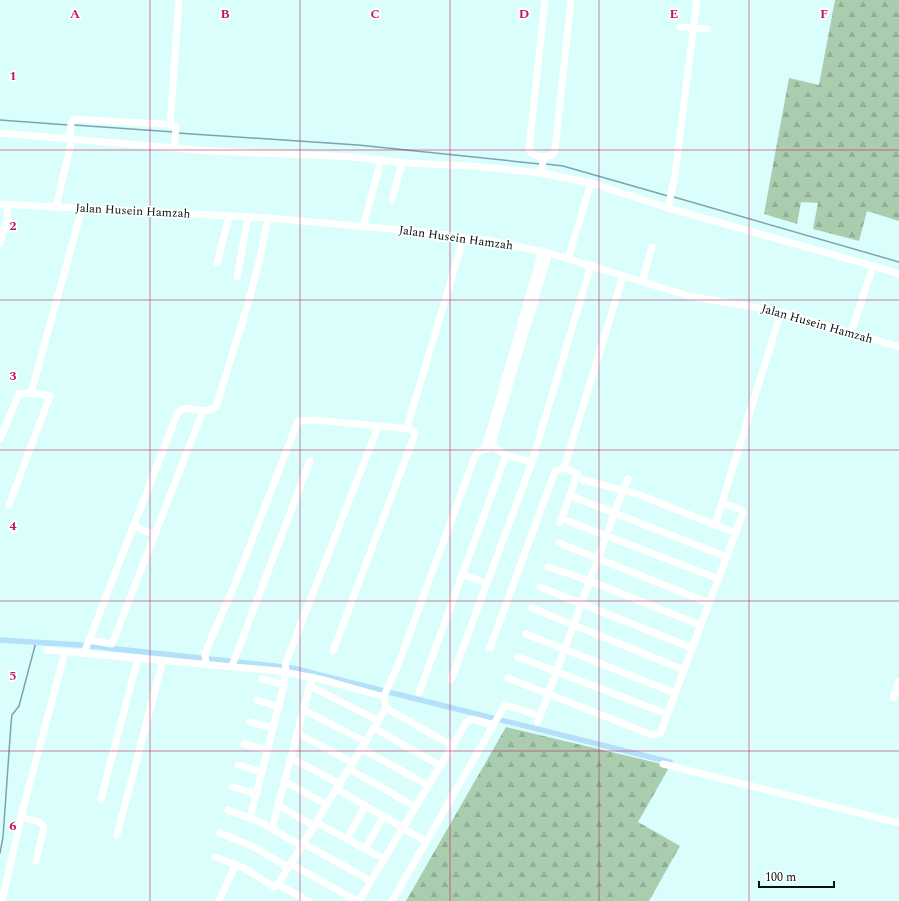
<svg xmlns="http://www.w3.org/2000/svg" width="899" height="901" viewBox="0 0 899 901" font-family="Spectral,serif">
  <defs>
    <pattern id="forest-firs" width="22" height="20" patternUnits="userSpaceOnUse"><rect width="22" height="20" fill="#a9cdae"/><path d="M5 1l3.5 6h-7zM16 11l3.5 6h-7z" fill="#90af95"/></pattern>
  </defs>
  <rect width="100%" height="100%" fill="#dafefc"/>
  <g fill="url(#forest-firs)">
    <polygon points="835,0 899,0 899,221 867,211 859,241 813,229 818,203 801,202 797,224 764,214 789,78 819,85"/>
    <polygon points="506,727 670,766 638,822 680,846 649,901 406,901"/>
  </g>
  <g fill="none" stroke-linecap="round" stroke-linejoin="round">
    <g stroke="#7fa2b3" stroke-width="1.5">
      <polyline points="0,120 68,125"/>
      <polyline points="74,125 174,132"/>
      <polyline points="177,133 358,145 540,164"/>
      <polyline points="546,164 563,166 668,196"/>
      <polyline points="674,197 899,262"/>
      <polyline points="0,853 3,837 11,724 12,715 19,706 36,642"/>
    </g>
    <polyline stroke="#b5e0f9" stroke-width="5.5" points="0,640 80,645 292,668 670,762"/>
    <g stroke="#fff" stroke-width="7">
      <path d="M545,0L529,149C532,158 546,158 553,154L555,150L571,0"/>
      <polyline points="680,27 707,29"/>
      <polyline points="0,133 210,151 354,157 405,163 472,166 541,173 591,183 668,208 873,266"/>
      <polyline points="70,138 71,123 74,119 163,124"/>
      <polyline points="174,148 176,127 170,125 179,0"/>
      <polyline points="541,173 544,157"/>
      <polyline points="392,200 402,163"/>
      <polyline points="0,204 268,218 425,232 485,240 549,253 689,296 781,312 899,347"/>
      <polyline points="56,207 72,139"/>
      <polyline points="668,208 675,175 697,0"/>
      <polyline points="363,227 381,160"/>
      <polyline points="0,243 7,219 8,204"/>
      <polyline points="568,259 591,183"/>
      <polyline points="217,263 229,217"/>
      <polyline points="237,277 248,218"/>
      <polyline points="642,282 652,247"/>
      <polyline points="851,333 873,266 899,274"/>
      <polyline points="31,393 82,209"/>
      <polyline points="0,439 19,394 31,393 50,396 9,505"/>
      <polyline points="486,445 542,251"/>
      <polyline points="532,462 591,265"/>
      <polyline points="564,468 623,276"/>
      <polyline points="583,480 623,490 628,479"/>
      <polyline points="576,498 727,557"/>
      <polyline points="568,521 719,579"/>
      <polyline points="134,526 155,535"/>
      <polyline points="736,533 715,525 781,312"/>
      <polyline points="559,543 709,603"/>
      <polyline points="548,567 590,581 700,625"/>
      <polyline points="462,574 486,583"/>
      <polyline points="540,587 692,648"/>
      <polyline points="532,608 684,670"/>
      <polyline points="526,634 675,693"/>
      <polyline points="89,640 112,644 203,411"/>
      <polyline points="490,648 555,471 564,468 577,473 577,475 560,523"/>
      <polyline points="47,650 279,671 324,680 384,697"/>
      <polyline points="333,651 415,434 414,431 409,429 408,424 464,237"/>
      <path d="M84,653L178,412C189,402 201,417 216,407L248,304L261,254L268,218"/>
      <polyline points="518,657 667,714"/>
      <polyline points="206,664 205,654 211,639 235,584 298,421 315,420 409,429"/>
      <polyline points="232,666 310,461"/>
      <polyline points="508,678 652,735 660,734 743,513 740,509 722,503"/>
      <polyline points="262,679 284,685"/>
      <polyline points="451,680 532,462 506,455 493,447 493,440 549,253"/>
      <polyline points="310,686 379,721"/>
      <polyline points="419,693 506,455"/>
      <polyline points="893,698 899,681"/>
      <polyline points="257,700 279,707"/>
      <polyline points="304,710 366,742"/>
      <polyline points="250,722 273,728"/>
      <polyline points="538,722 623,490 640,495 715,525"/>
      <polyline points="374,728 441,766"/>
      <polyline points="297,733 353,763"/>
      <polyline points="244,744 268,750"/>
      <polyline points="453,746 386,708 384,696 398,665 475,456 479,451 493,447"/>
      <polyline points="362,749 429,786"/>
      <polyline points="291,758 340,784"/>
      <polyline points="663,764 899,823"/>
      <polyline points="238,765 262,772"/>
      <polyline points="349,769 416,807"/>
      <polyline points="284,781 327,805"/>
      <polyline points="233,787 256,794"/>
      <polyline points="337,789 425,841"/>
      <polyline points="101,799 138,658"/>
      <polyline points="278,805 314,826"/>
      <polyline points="228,810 260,822 302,846"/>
      <polyline points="21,817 39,822 44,827 36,861"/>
      <polyline points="250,818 284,685 286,662 378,427"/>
      <polyline points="317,823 384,859"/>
      <polyline points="272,829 312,677"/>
      <polyline points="220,833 254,847 289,868"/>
      <polyline points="117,835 163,660"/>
      <polyline points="347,839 365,806"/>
      <polyline points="304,844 371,881"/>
      <polyline points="365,849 384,816"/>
      <polyline points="215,857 244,868 274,887 277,886 386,708"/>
      <polyline points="291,864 357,901"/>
      <polyline points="279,885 308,901"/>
      <polyline points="2,901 22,813 65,652"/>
      <polyline points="219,901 236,864"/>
      <polyline points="359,901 466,723 472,719 494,725"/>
      <polyline points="392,901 505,705 540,716"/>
    </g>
  </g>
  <path fill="none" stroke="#c2185b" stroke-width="1" stroke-opacity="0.55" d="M150,0V901M300,0V901M450,0V901M599,0V901M749,0V901M0,150H899M0,300H899M0,450H899M0,601H899M0,751H899"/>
  <g text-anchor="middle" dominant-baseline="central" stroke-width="3.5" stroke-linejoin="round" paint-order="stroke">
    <g font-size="12" fill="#021010" stroke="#fff">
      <text transform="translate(133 211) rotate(3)">Jalan Husein Hamzah</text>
      <text transform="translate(456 238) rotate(8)">Jalan Husein Hamzah</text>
      <text transform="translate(817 324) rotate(16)">Jalan Husein Hamzah</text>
    </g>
  </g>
  <g font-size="13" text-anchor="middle" font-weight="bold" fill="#c2185b" stroke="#fff" stroke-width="3.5" stroke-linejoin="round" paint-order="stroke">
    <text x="75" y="18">A</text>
    <text x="225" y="18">B</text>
    <text x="375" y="18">C</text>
    <text x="524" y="18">D</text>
    <text x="674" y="18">E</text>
    <text x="824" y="18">F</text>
    <text x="13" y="80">1</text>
    <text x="13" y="230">2</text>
    <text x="13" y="380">3</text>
    <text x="13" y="530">4</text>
    <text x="13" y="680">5</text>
    <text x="13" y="830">6</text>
  </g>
  <path d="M759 881v6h75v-6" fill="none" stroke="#021010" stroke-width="2"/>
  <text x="765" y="881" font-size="12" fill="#021010" stroke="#ffffff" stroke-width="3" paint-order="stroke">100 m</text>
</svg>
